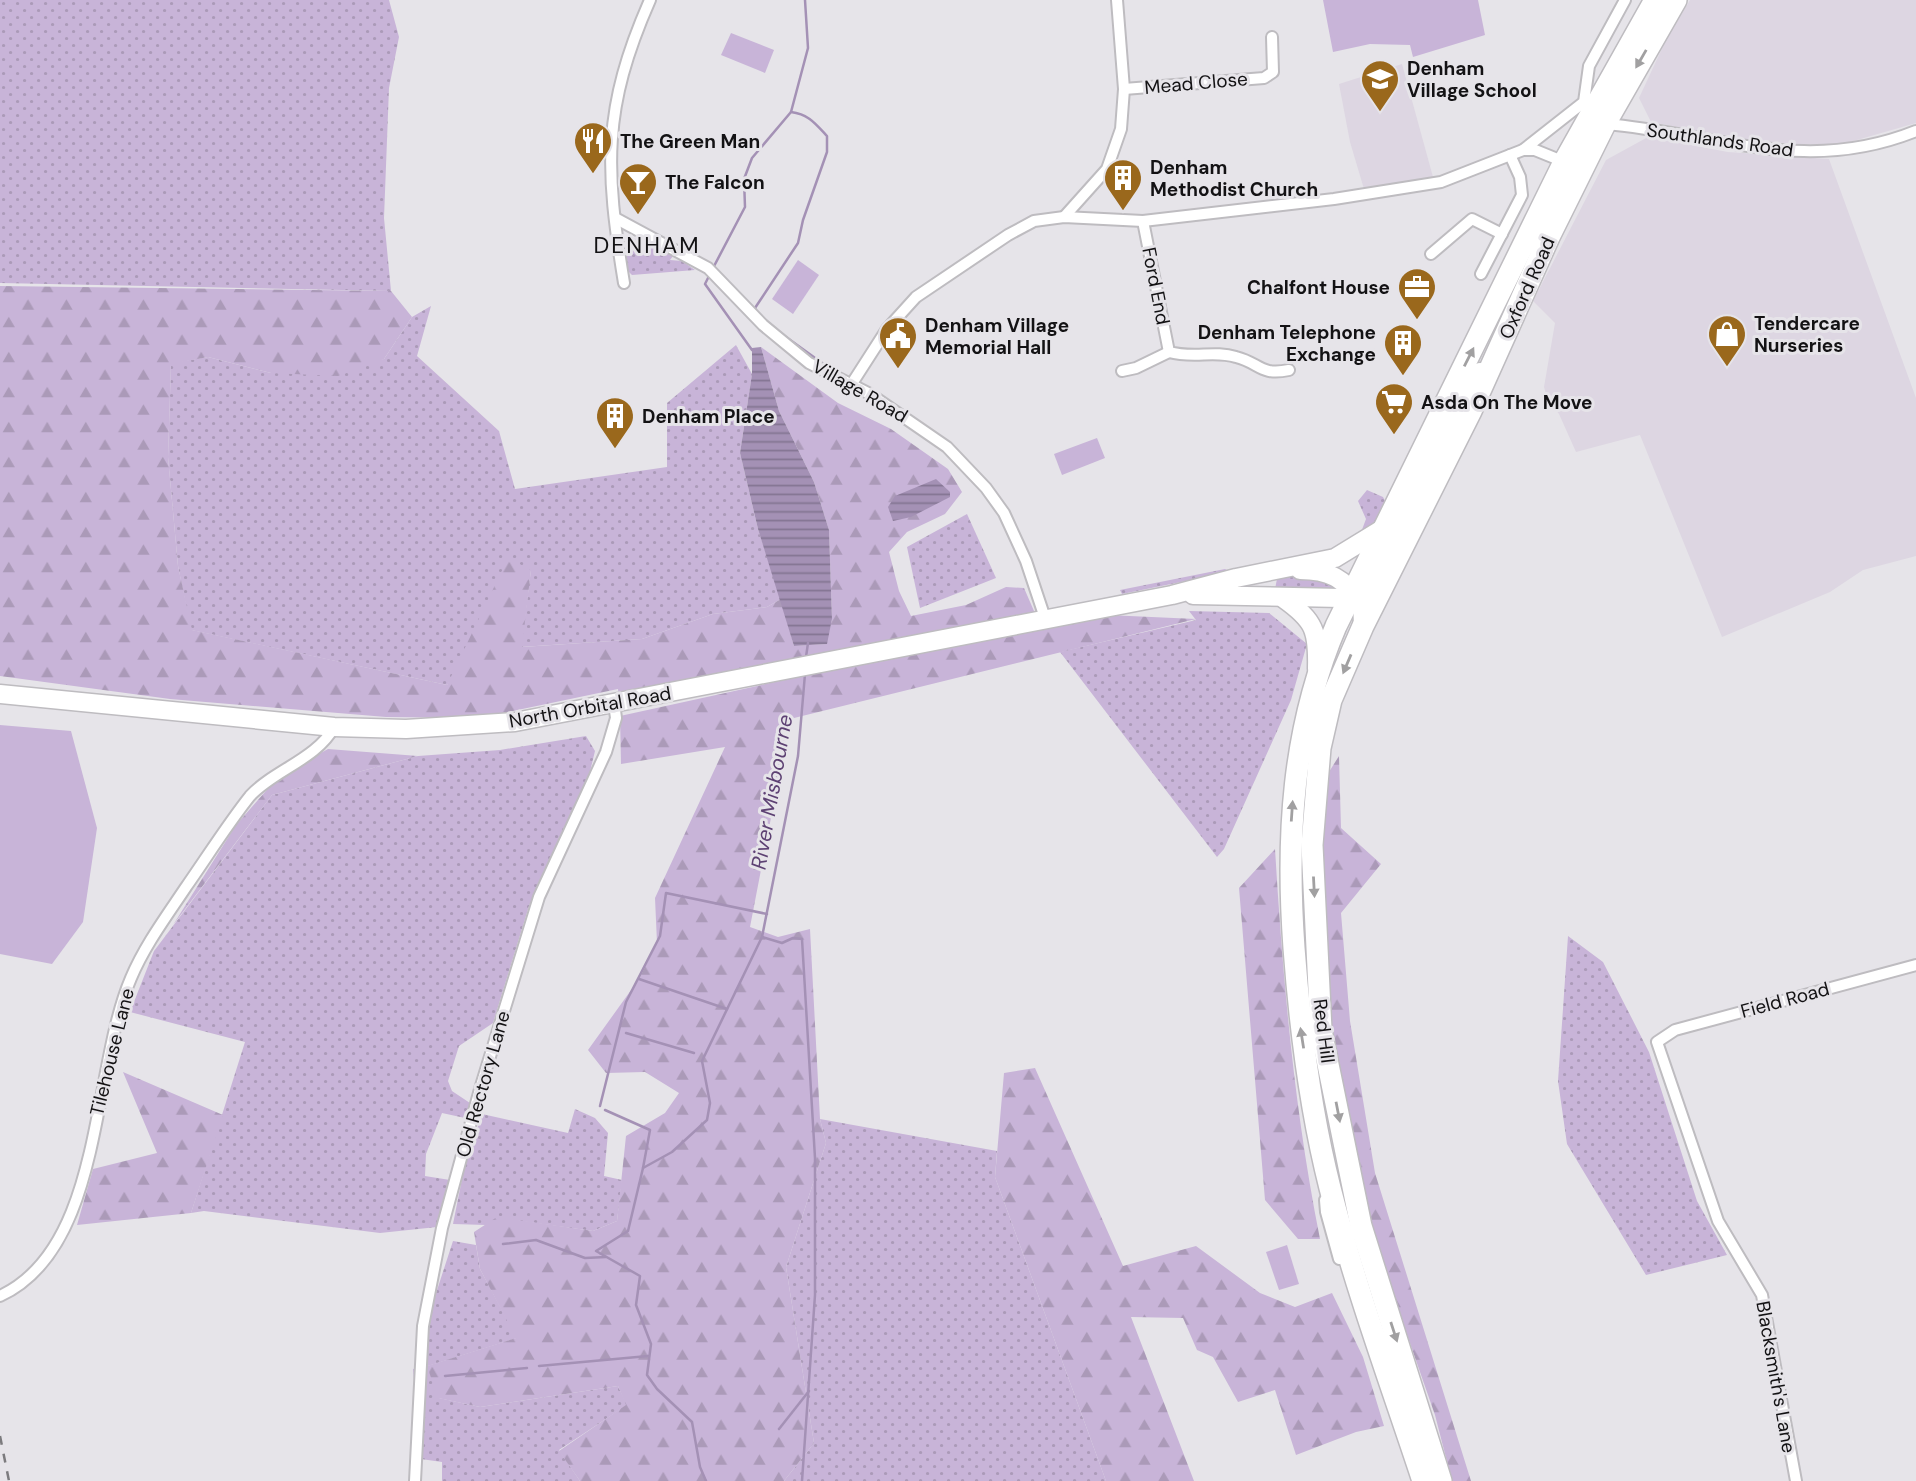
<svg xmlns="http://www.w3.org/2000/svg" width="1916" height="1481" viewBox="0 0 1916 1481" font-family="'DM Sans',sans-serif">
  <defs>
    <pattern id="grass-dots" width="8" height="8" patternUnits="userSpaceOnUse" patternTransform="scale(1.75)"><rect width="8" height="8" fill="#c8b4d8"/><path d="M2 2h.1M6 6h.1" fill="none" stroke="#ab9ab8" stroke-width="1.8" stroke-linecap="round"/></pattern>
    <pattern id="forest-firs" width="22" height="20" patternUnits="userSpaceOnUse" patternTransform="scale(1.75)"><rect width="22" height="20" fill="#c8b4d8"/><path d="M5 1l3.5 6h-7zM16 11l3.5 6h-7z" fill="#ab9ab8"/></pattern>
    <pattern id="water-rules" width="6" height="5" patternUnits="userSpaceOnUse" patternTransform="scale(1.75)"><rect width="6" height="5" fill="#a491b5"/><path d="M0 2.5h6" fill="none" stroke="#847592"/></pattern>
  </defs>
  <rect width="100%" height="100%" fill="#e6e4e9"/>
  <g fill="#ddd6e2">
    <polygon points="1690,0 1916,0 1916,123 1836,146 1749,141 1651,122 1639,98 1665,42"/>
    <polygon points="1402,64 1433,177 1364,189 1350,142 1339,84"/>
    <polygon points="1648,137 1728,152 1829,159 1916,398 1916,556 1863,570 1830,592 1722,637 1640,435 1576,452 1559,414 1547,398 1544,387 1555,323 1533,301 1606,160"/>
  </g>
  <g fill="url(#grass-dots)">
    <polygon points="0,0 389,0 399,37 389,88 384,218 391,291 0,283"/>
    <polygon points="625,238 639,239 673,256 670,260 682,261 695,270 632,275 625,268"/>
    <polygon points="431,306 417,356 499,431 515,489 667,467 667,403 736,345 752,374 740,453 758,529 781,599 767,607 713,614 642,639 521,647 531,570 447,685 191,630 178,566 168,457 171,363 208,357 271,373 384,359 412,317"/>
    <polygon points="1367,490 1383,497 1385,501 1376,524 1360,535 1366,519 1358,501"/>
    <polygon points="967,514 996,578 920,608 907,547"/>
    <polygon points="1225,569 1230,572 1122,594 1120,590"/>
    <polygon points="1297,575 1312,576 1346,589 1329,592 1275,589 1277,579"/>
    <polygon points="1189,611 1269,613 1307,644 1291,700 1224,849 1217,857 1060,652 1196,620"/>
    <polygon points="586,736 595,751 587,784 529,906 493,1023 459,1046 448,1081 452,1091 470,1103 465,1118 442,1113 426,1154 425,1176 450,1180 437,1227 380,1233 204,1211 191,1213 245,1042 130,1012 154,951 272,795 418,756 500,750"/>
    <polygon points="1568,936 1603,962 1649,1052 1697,1201 1727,1255 1646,1275 1567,1144 1558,1081"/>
    <polygon points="575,1109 595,1118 608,1133 604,1176 622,1180 617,1221 593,1231 498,1218 486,1225 453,1224 465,1164 482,1114 568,1133"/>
    <polygon points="820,1119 997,1151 995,1177 1106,1481 784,1481 814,1443 786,1267 826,1143"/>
    <polygon points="453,1241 476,1245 480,1269 517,1338 428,1366 439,1398 480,1407 618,1386 627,1405 559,1450 580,1481 442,1481 442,1462 421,1459 413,1369 427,1366 424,1330"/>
  </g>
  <g fill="url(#forest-firs)">
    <polygon points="0,286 391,291 412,317 384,359 338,376 271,373 208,357 171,364 168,457 178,566 192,630 447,685 508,558 531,570 522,647 642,639 713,614 767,607 781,599 794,646 826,644 832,619 829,530 814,482 779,411 761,347 838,403 891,429 948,469 962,492 945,514 907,532 889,552 899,591 911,616 966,605 1006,587 1024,588 1034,611 1054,612 619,702 618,689 479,718 386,717 170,699 0,676"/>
    <polygon points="1085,614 1196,619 790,719 750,927 778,937 810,929 820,1119 826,1143 786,1267 814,1443 784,1481 580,1481 559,1451 626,1405 618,1386 480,1407 438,1398 427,1366 516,1338 480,1269 474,1232 497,1217 593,1231 617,1221 626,1136 665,1113 679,1093 645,1072 606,1073 588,1050 639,979 657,943 655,898 725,747 621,764 620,716"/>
    <polygon points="328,749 418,756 272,795 173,925 236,825 279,776"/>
    <polygon points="1339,756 1341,828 1381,864 1341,913 1350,1021 1375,1173 1471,1481 1452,1481 1435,1415 1381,1260 1351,1148 1327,996 1322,783"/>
    <path d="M1275,849C1283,982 1294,1108 1320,1239H1298L1265,1200L1239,888Z"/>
    <polygon points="1035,1068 1123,1266 1196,1246 1260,1293 1295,1307 1332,1293 1363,1357 1384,1426 1356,1432 1296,1455 1275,1390 1238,1402 1213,1357 1197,1350 1183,1318 1131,1317 1194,1481 1106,1481 995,1177 1004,1073"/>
    <polygon points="123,1072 223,1115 191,1213 77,1225 93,1169 157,1153"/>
  </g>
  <g fill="#c8b4d8">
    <polygon points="1323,0 1478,0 1485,35 1413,57 1410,45 1370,44 1333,52"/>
    <polygon points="731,33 774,50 765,73 721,55"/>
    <polygon points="798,260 819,275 793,314 772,299"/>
    <polygon points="1097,438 1105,458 1062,475 1054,454"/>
    <polygon points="0,725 71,731 97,828 83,922 52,964 0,954"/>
    <polygon points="1287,1245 1299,1284 1279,1290 1266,1252"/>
  </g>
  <g fill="url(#water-rules)">
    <polygon points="761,347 779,411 814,482 829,530 832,619 827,644 794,646 758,529 740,453 752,374 752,348"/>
    <polygon points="936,479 950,492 950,497 911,517 893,521 888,507 895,496"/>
  </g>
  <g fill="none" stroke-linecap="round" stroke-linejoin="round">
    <g stroke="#a491b5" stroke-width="2.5">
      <polyline points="712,270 745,207 744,179 752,158 791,112 808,48 805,0"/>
      <polyline points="709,276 705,284 752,350"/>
      <path d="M757,313L755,308L798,243L803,220L827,152V136C815,123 808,114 791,112"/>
      <polyline points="786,337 829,368"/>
      <polyline points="806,657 808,643"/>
      <polyline points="762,937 782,943 793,938 802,939 815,1158 815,1295 802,1481"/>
      <polyline points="639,979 727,1009"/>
      <polyline points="626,1033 694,1053"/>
      <polyline points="600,1106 626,1002 660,936 666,893 767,914"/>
      <polyline points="605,1110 650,1130 643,1168"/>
      <polyline points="503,1244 536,1240 585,1258 606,1257"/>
      <polyline points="539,1366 648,1356"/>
      <polyline points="445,1376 527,1368"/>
      <polyline points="779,1429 809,1391"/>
      <polyline points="706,1481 700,1467 692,1422 657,1389 647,1375 651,1344 636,1305 640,1276 596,1251 628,1231 643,1168 672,1152 707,1120 710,1103 702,1061 762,937 798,756 805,674"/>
    </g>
    <defs>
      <g id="street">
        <polyline points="1124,89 1264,78 1273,72 1272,37"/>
        <path d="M1605,124C1716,133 1804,176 1916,131"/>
        <polyline points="1523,150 1535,150 1567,163"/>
        <polyline points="1064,217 1107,169 1121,129 1124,89 1117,0"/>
        <polyline points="615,218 708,268 763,325 809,363 870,394 947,447 986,488 1004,513 1026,561 1045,618"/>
        <path d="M1143,221L1169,352C1195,359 1213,350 1236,357C1260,363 1260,376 1289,370"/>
        <polyline points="1431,254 1472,219 1502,234"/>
        <polyline points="1481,274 1522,195 1520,177 1510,155"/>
        <path d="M624,283C605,168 602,109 650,0"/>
        <polyline points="1122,371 1136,368 1169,352"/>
        <polyline points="851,385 887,329 916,297 1008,235 1034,221 1064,217 1143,221 1334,199 1441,182 1523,150 1584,102 1589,66 1625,0"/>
        <polyline points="1325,1200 1326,1212 1339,1259"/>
        <path d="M0,1296C104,1248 91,1071 131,978C145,945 166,917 186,887C207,857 227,825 250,796C274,770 317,759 334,727"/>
        <polyline points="415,1481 423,1326 442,1228 480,1089 539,897 606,752 616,718 614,703"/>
        <polyline points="1796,1481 1762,1295 1718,1221 1657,1042 1675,1030 1916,965"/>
      </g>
      <g id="primary">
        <path d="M1300,570C1332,570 1341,579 1362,600L1363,626"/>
        <polyline points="1193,595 1341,598 1371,585 1460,405 1480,372"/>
        <path d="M1284,599C1315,621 1318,631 1317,669"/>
        <polyline points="0,694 334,727 406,729 515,722 1172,595 1236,578 1335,558 1384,528"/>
      </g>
      <g id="highway">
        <path d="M1423,1481C1391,1384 1355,1287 1330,1188C1310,1109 1300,1028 1294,948C1286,837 1292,729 1336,626L1564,162L1655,0"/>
        <polyline points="1441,1481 1361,1226 1321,1030 1312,845 1320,748 1331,700 1363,626 1471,411 1549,237 1605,124 1676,0"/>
      </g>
    </defs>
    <use href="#street" stroke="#bebcc0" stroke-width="14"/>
    <use href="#primary" stroke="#bebcc0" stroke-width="21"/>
    <use href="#highway" stroke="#bebcc0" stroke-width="24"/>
    <use href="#street" stroke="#fff" stroke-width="10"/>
    <use href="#primary" stroke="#fff" stroke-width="18"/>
    <use href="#highway" stroke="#fff" stroke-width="21"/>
    <polyline stroke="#7c7b7e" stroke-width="2.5" stroke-dasharray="9 9" stroke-linecap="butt" points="0,1436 9,1481"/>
  </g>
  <defs><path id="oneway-solid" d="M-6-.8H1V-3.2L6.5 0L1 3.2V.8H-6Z" transform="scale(1.75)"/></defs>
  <g fill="#a1a0a1">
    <use href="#oneway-solid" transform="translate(1641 59) rotate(120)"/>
    <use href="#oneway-solid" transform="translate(1469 357) rotate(-63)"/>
    <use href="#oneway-solid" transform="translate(1347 664) rotate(113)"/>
    <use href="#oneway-solid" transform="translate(1292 811) rotate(-86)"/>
    <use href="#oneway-solid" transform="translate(1314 887) rotate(87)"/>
    <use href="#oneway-solid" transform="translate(1302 1038) rotate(-99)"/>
    <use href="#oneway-solid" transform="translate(1338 1112) rotate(79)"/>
    <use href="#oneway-solid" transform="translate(1394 1332) rotate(72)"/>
  </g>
  <defs>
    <symbol id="school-pin" viewBox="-11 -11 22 30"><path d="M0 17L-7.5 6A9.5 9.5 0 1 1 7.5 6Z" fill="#9a681c" stroke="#e6e4e9"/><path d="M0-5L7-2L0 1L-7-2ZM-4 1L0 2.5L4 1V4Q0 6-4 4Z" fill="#fff"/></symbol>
    <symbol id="restaurant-pin" viewBox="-11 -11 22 30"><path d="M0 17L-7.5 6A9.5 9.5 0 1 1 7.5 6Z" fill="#9a681c" stroke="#e6e4e9"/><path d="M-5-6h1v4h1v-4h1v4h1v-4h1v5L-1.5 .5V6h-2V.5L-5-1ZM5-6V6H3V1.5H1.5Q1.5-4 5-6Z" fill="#fff"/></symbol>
    <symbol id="building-pin" viewBox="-11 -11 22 30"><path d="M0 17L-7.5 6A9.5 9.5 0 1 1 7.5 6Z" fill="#9a681c" stroke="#e6e4e9"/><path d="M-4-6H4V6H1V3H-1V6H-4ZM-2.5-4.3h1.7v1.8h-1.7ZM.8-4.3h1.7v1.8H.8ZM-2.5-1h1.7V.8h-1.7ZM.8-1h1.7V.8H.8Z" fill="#fff"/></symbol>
    <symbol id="bar-pin" viewBox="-11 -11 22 30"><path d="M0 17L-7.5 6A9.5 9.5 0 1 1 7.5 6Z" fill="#9a681c" stroke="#e6e4e9"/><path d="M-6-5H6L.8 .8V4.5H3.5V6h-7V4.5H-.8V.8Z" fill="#fff"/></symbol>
    <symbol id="office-pin" viewBox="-11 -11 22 30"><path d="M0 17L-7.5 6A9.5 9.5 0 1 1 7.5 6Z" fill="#9a681c" stroke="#e6e4e9"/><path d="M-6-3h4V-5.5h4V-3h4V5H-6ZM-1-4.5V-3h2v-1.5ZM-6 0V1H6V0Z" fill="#fff"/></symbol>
    <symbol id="shop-pin" viewBox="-11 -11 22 30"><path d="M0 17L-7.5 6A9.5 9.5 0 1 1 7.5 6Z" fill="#9a681c" stroke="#e6e4e9"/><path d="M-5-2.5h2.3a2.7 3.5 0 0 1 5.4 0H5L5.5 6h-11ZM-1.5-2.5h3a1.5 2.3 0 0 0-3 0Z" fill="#fff"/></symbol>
    <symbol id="civic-pin" viewBox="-11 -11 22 30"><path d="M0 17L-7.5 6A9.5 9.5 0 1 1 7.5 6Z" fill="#9a681c" stroke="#e6e4e9"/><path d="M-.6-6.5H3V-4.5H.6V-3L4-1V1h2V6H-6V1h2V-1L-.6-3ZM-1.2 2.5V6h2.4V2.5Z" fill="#fff"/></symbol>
    <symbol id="supermarket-pin" viewBox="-11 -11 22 30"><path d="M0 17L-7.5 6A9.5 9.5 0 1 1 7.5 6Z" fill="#9a681c" stroke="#e6e4e9"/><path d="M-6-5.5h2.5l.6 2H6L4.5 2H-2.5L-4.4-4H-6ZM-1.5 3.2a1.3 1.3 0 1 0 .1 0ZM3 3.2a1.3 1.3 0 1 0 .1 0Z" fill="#fff"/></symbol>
  </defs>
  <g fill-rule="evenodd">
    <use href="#school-pin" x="1358" y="57" width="44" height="60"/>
    <use href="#restaurant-pin" x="571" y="119" width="44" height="60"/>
    <use href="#building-pin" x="1101" y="156" width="44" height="60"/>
    <use href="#bar-pin" x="616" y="160" width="44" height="60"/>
    <use href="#office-pin" x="1395" y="265" width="44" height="60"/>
    <use href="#shop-pin" x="1705" y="312" width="44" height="60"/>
    <use href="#civic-pin" x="876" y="314" width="44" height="60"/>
    <use href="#building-pin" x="1381" y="321" width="44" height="60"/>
    <use href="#supermarket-pin" x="1372" y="380" width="44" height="60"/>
    <use href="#building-pin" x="593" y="394" width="44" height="60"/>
  </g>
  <g text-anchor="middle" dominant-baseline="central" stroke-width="6" stroke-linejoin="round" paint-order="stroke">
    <g font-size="19" font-weight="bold" fill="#131214" stroke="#e6e4e9" text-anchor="start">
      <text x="1407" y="68">Denham<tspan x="1407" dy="22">Village School</tspan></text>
      <text x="620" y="141">The Green Man</text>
      <text x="1150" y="167">Denham<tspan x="1150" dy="22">Methodist Church</tspan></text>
      <text x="665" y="182">The Falcon</text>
      <text x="1390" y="287" text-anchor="end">Chalfont House</text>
      <text x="1754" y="323">Tendercare<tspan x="1754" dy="22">Nurseries</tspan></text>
      <text x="925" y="325">Denham Village<tspan x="925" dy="22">Memorial Hall</tspan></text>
      <text x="1376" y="332" text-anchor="end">Denham Telephone<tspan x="1376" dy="22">Exchange</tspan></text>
      <text x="1421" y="402">Asda On The Move</text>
      <text x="642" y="416">Denham Place</text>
    </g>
    <g font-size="19" fill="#131214" stroke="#e6e4e9">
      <text transform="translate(1196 83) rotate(-5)">Mead Close</text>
      <text transform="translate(1720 140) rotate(8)">Southlands Road</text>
      <text transform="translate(1156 286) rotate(79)">Ford End</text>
      <text transform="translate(1527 288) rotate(-66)">Oxford Road</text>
      <text transform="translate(860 391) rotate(30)">Village Road</text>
      <text transform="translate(590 707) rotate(-10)">North Orbital Road</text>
      <text transform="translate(1785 1000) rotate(-15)">Field Road</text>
      <text transform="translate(1324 1031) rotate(83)">Red Hill</text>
      <text transform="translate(112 1052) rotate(-76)">Tilehouse Lane</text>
      <text transform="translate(483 1084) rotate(-74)">Old Rectory Lane</text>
      <text transform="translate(1776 1377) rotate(80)">Blacksmith's Lane</text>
    </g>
    <g font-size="21" font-style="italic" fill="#5d4173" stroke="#e6e4e9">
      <text transform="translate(772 792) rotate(-80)">River Misbourne</text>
    </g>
    <g font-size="23" letter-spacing="2" fill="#131214" stroke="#e6e4e9">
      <text x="647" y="245">DENHAM</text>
    </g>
  </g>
</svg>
